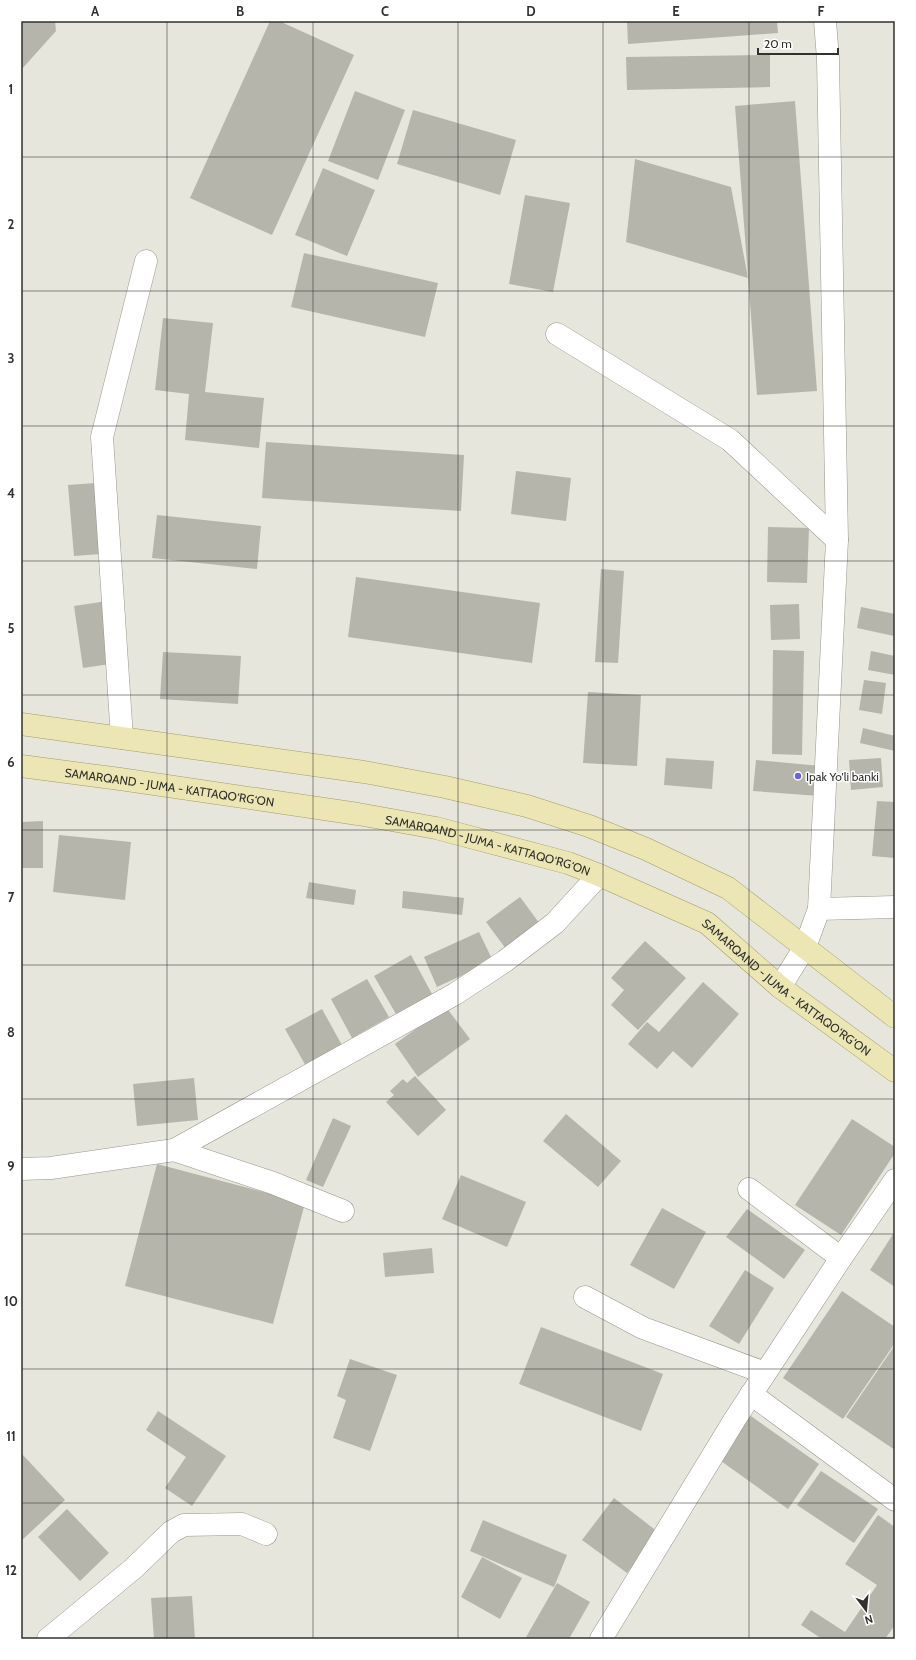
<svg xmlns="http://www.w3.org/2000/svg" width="916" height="1660" viewBox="0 0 916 1660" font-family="Cabin,sans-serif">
  <rect width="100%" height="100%" fill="#e7e6dd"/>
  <g fill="#b6b5ac">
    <polygon points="21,21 55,21 56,31 21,70"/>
    <polygon points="270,21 279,21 354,55 272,235 190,198"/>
    <polygon points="627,21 777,21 778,33 628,44"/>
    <polygon points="770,55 770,87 627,90 626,57"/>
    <polygon points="355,91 405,110 378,180 328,161"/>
    <polygon points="795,101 817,391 757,395 735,106"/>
    <polygon points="413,110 516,140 500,195 397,164"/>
    <polygon points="635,159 731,187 748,278 626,242"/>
    <polygon points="323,168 375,190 347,256 295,235"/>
    <polygon points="525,195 570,203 553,292 509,284"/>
    <polygon points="304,253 438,283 425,337 291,307"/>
    <polygon points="163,318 213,323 205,392 264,398 259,448 185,440 189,394 155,390"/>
    <polygon points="266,442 464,455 461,511 262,498"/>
    <polygon points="516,471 571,478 566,521 511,514"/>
    <polygon points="109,482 114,553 74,556 68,485"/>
    <polygon points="157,515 261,526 257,569 152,558"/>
    <polygon points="768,527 809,528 807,583 767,582"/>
    <polygon points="601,569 624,571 618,663 595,662"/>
    <polygon points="356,577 540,603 532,663 348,637"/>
    <polygon points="114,600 123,662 83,668 74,606"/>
    <polygon points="799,604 800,639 771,640 770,605"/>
    <polygon points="861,607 895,614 894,636 857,628"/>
    <polygon points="773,650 804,651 802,755 772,754"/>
    <polygon points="871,651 895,656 895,675 868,670"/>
    <polygon points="163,652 241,656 238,704 160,699"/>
    <polygon points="864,680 886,683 882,714 859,710"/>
    <polygon points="588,692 641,695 637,766 583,763"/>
    <polygon points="863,728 895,736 895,751 860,743"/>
    <polygon points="666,758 714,761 712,789 664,785"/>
    <polygon points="881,758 883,787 851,790 849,760"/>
    <polygon points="756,760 821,766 819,796 753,791"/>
    <polygon points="877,801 895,802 895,858 872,856"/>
    <polygon points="43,821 43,868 21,868 21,822"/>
    <polygon points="59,835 131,842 125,900 53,892"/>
    <polygon points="309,882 356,890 354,905 306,898"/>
    <polygon points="403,891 464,898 462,915 402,908"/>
    <polygon points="520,897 540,924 506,949 486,922"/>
    <polygon points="479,932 493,961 437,987 424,957"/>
    <polygon points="645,941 686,978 638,1030 611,1005 624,990 611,978"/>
    <polygon points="411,955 432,994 396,1014 374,976"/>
    <polygon points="367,979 389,1017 352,1038 331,999"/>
    <polygon points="703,982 739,1014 692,1068 673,1051 657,1069 628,1044 647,1022 659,1032"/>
    <polygon points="446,1007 470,1039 418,1077 395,1044"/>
    <polygon points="322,1009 343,1047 307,1068 285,1029"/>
    <polygon points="415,1076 446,1110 418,1136 386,1102 394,1095 390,1091 403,1079 407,1083"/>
    <polygon points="194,1078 198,1120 137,1126 133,1084"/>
    <rect x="21" y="1103" width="2" height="47"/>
    <polygon points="566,1114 621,1161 598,1187 543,1141"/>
    <polygon points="333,1118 351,1126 323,1187 306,1180"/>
    <polygon points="852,1119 895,1147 895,1153 841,1235 795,1205"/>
    <polygon points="157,1164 305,1203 273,1324 125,1286"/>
    <polygon points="461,1175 526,1202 507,1247 442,1219"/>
    <polygon points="662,1208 706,1232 674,1289 630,1265"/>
    <polygon points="747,1209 805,1250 784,1279 726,1237"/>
    <polygon points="895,1231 895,1287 870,1270"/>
    <polygon points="432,1248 434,1273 385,1277 383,1253"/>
    <polygon points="745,1270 774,1288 739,1344 709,1326"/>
    <polygon points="842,1291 895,1327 895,1343 843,1419 783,1378"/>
    <polygon points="541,1327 663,1374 641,1431 519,1384"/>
    <polygon points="895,1345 895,1450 846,1417"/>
    <polygon points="350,1359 397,1375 370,1451 333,1438 346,1400 337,1396"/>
    <polygon points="158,1411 226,1456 192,1506 165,1488 186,1457 146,1430"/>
    <polygon points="745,1412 819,1464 788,1509 714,1456"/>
    <polygon points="21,1453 65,1500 21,1541"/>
    <polygon points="821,1471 878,1509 854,1543 797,1505"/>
    <polygon points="614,1498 658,1532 627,1573 582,1540"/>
    <polygon points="67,1509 109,1553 80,1581 38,1537"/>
    <polygon points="878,1515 895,1527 895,1625 885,1639 822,1639 801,1625 811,1610 845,1632 877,1585 845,1564"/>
    <polygon points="483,1520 567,1555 554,1587 470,1551"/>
    <polygon points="482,1557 522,1578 500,1619 461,1597"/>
    <polygon points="557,1583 590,1602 569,1639 525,1639"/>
    <polygon points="192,1596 195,1639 154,1639 151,1598"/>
  </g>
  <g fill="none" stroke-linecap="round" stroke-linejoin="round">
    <defs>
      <g id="minor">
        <polyline points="557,334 730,440 837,540"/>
        <polyline points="122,738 102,437 146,261"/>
        <polyline points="819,909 895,907"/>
        <polyline points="780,987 805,947 819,909 837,540 828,59 825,21"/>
        <polyline points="174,1150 273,1183 343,1211"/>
        <polyline points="21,1169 51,1168 174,1150 455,994 505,961 555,923 599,875"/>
        <polyline points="749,1189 841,1258"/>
        <polyline points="585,1297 643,1328 765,1373"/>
        <polyline points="751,1394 895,1500"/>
        <polyline points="48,1639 134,1568 171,1532 184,1525 242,1524 266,1534"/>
        <polyline points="601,1639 735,1419 841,1258 895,1180"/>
      </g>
      <g id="major">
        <polyline points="21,724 364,772 445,787 527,806 589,826 646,849 728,888 895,1017"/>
        <path id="s1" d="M21,766L120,779L358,814L436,828L568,863L599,875L707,923L780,987L895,1071"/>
      </g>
    </defs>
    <use href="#minor" stroke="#97968d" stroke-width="23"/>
    <use href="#major" stroke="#a39c66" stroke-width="23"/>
    <use href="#minor" stroke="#fff" stroke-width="22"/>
    <use href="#major" stroke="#ece6b5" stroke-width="22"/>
  </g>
  <path fill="none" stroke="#31312d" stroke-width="1" stroke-opacity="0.55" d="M167,21V1639M313,21V1639M458,21V1639M603,21V1639M749,21V1639M21,157H895M21,291H895M21,426H895M21,561H895M21,695H895M21,830H895M21,965H895M21,1099H895M21,1234H895M21,1369H895M21,1503H895"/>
  <circle fill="#6c64de" stroke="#fff" stroke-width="1.5" cx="798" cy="776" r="4"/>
  <g text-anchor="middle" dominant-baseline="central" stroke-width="3" stroke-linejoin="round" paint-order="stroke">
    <g font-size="12" fill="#31312d" stroke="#fff" text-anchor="start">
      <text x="806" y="776">Ipak Yo'li banki</text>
    </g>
    <g font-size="12" fill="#31312d" stroke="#fff">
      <text stroke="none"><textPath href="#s1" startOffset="150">SAMARQAND - JUMA - KATTAQO‘RG‘ON</textPath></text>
      <text stroke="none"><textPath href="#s1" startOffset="474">SAMARQAND - JUMA - KATTAQO‘RG‘ON</textPath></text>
      <text stroke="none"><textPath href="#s1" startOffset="810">SAMARQAND - JUMA - KATTAQO‘RG‘ON</textPath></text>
    </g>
  </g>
  <rect width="916" height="1660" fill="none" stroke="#ffffff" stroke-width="44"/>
  <g transform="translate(866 1610) rotate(164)" stroke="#ffffff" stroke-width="3" paint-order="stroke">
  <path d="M0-3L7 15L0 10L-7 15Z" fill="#31312d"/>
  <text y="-6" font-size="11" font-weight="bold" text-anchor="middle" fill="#31312d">N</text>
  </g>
  <path d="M758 48v6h80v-6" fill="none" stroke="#31312d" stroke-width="2"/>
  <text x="764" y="48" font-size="12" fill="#31312d" stroke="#ffffff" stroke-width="3" paint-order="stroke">20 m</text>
  <rect x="22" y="22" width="872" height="1616" fill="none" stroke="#31312d" stroke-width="1.5"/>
  <g font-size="13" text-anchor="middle" font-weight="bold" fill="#31312d">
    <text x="95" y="16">A</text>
    <text x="240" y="16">B</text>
    <text x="385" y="16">C</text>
    <text x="531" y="16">D</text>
    <text x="676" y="16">E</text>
    <text x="821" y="16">F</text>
    <text x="11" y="94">1</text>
    <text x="11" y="229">2</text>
    <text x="11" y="363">3</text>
    <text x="11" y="498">4</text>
    <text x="11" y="633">5</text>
    <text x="11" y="767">6</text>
    <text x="11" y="902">7</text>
    <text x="11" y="1037">8</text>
    <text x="11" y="1171">9</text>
    <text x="11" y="1306">10</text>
    <text x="11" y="1441">11</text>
    <text x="11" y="1575">12</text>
  </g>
</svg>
